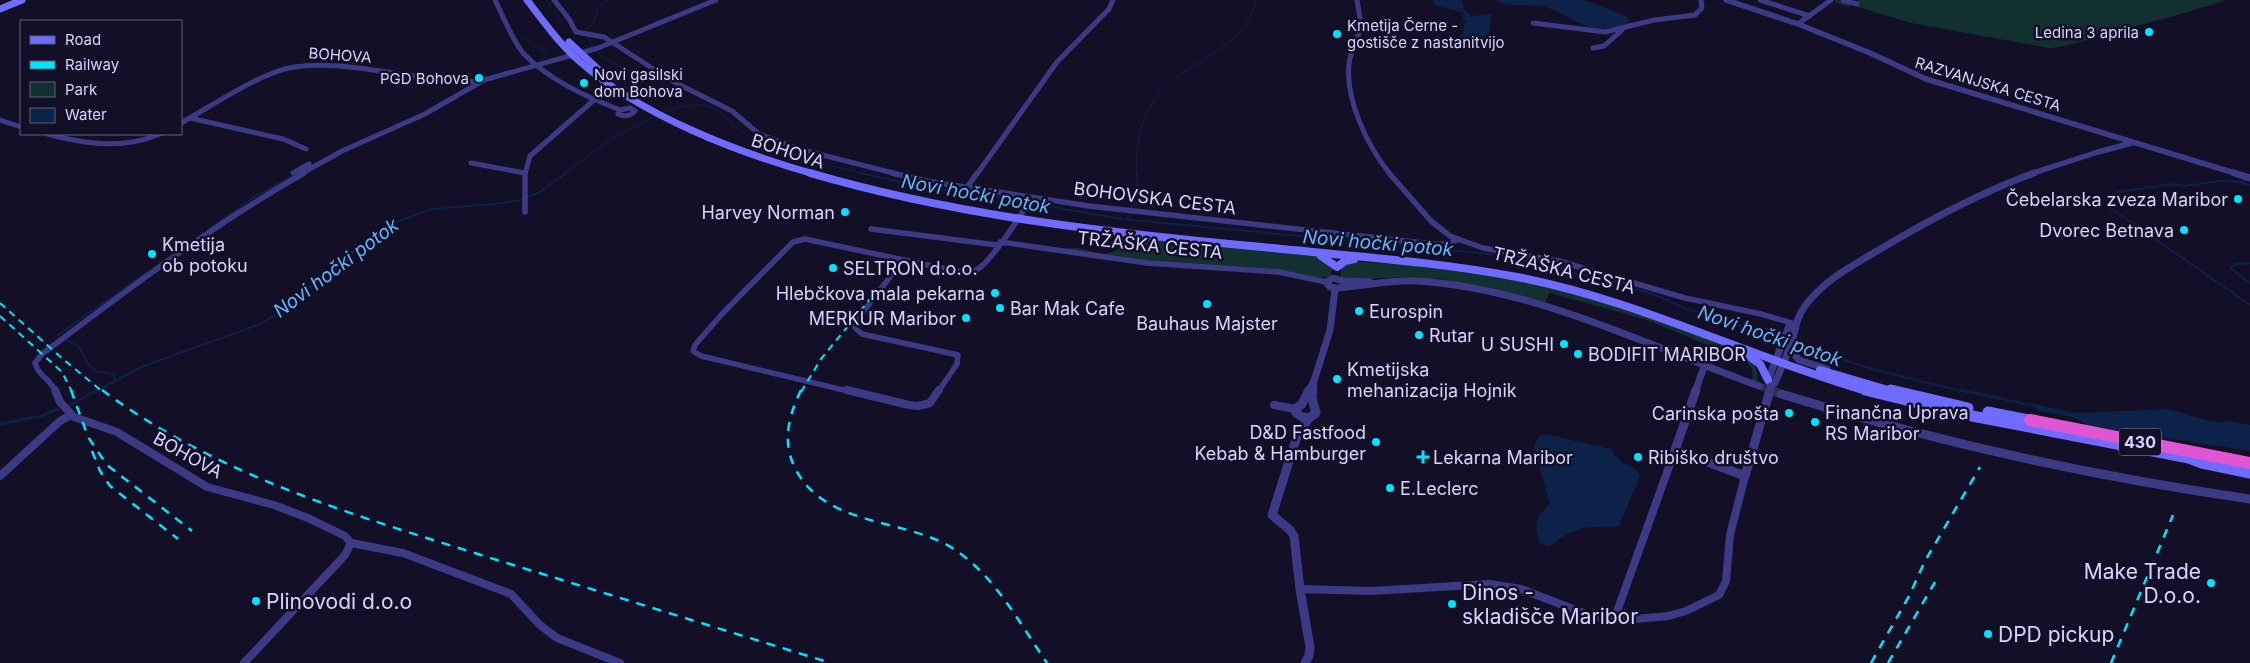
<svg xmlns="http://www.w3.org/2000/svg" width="2250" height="663" viewBox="0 0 2250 663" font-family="Inter,sans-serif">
  <rect width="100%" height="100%" fill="#130f26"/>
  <g fill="#12302f">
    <path d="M1836,0L1856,4L1858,0H2225C2182,15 2138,25 2094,38C2078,42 2066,47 2049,48L1911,23L1851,5L1849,7L1834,2Z"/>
    <path d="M1131,236L1321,257L1333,268L1330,276L1319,278L1134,259L1066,249C1083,242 1107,267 1124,242L1120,241Z"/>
    <path d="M1353,261L1456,269L1553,287L1668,323L1745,355L1756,366L1758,382L1752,380C1754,368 1750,365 1740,358L1644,319L1550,293L1544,304L1441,279L1402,277L1346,280L1341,277V267Z"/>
  </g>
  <g fill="#0c2248">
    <polygon points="1434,0 1462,0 1464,10 1472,16 1491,14 1490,32 1485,36 1485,42 1479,45 1482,49 1461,46 1460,35 1463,35 1464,23 1467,21 1463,18 1463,12 1436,6 1433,2"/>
    <path d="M1495,0H1583L1624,15L1630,20C1625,25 1620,27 1613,28C1580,33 1568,11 1540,6C1527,4 1505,8 1495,0Z"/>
    <polygon points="2034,404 2076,413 2166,409 2211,421 2222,422 2228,421 2250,425 2250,451 2089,426 2073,417 2040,411 2030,405"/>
    <path d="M1541,435H1548L1612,449L1615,457L1619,458L1620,462C1628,465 1637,467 1640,476L1619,526C1612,529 1603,527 1595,527C1577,527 1562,536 1548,547L1540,543C1533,523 1536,519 1550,503L1534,450L1536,441Z"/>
  </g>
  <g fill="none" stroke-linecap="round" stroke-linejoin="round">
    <g stroke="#0c2248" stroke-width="1">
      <polyline points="546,0 563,26"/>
      <polyline points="590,32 588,28 593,24 598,8 608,0"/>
      <path d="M587,36C602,75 659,71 680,96L677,106"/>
      <polyline points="524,38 546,52 546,56 538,62"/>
      <path d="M662,113C676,107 691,103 707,106C725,110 733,128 749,136C785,154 826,165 865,174"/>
      <polyline points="310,166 363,139"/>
      <polyline points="564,174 608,141 656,116"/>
      <path d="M1137,174C1129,53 1242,73 1256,0"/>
    </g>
    <g stroke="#0c2248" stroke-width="2">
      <polyline points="860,173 924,187 1026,202"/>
      <polyline points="2248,179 2242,182 2220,181 2184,186 2171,184 2118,192 2109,197 2106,205 2250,305"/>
      <polyline points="2242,183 2250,185"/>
      <polyline points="1030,203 1122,219 1499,255 1608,280 1655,295 1687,309 1782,339"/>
      <polyline points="1127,219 1138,193 1137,173"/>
      <polyline points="208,230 256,196 295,175"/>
      <polyline points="2250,263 2237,264 2230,268 2250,283"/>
      <path d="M1793,343C1850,364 1907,379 1967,392"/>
      <polyline points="115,380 114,374 97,372 88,364 79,347 58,335 149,271"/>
      <polyline points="95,392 141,367 260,324 274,316 385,226 432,209 495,204 521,200 538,193 566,173"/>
    </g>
    <g stroke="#0c2248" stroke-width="2.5">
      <polyline points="1961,390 2030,405"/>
      <polyline points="68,406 97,390"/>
      <polyline points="0,424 41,416 61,408"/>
    </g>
    <polyline stroke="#312d47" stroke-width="7" stroke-dasharray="7 4" stroke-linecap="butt" points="1759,386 1774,392"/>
    <polyline stroke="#312d47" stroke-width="9" stroke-dasharray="9 4.5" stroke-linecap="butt" points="1771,390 1781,394"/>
    <g stroke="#3d3a85" stroke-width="5">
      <path d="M495,0C502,14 514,44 524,54C549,80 587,97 620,110"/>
      <polyline points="554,0 569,19 576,32 604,37 672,81 732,111 759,134 799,149 897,174"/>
      <path d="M1357,0C1358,8 1361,19 1360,27C1359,40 1350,51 1349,64C1345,100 1368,147 1390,174"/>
      <polyline points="1760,0 1810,16"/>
      <polyline points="1843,0 1857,4"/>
      <polyline points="1533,23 1605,32 1654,20 1695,15 1702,8 1701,0"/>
      <polyline points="1798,24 1831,0"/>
      <polyline points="1593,48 1604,46 1622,30"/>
      <path d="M630,108L635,111C630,116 624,117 618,114L620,110Z"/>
      <polyline points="190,118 283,139 306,149"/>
      <polyline points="0,120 21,127"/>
      <path d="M181,123C212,106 261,72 294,67C332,61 372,71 409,75C432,79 455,76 477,83"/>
      <path d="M47,134C86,144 122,150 160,134"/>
      <polyline points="471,163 525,173"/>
      <polyline points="293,173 309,164"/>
      <polyline points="301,174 342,151 425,114 484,80 598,48 716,0"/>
      <polyline points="525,174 530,156 594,100"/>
      <polyline points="977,174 1057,62 1109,9 1113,0"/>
    </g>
    <g stroke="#3d3a85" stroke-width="5.5">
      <polyline points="892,173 926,181 1089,206 1433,244 1446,244 1458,240"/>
      <polyline points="1389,173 1431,221 1450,236 1483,248 1559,261 1685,298 1761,314 1795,324"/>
      <polyline points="966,189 977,173"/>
      <polyline points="525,212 525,173"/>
      <polyline points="871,229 997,245"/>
      <polyline points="1000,242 1147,263 1279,272 1326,282"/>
      <polyline points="903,260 856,321 855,328 862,334 958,355 957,364 938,392"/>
      <path d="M56,392C50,378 38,376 35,363L42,354C127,290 211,226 304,173"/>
      <path d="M852,392L701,356L693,351L695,345L722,314L793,242L805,239L951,270C959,271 970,274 978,269C992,260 1022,214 1031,198"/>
    </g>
    <g stroke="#3d3a85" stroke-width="8">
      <polyline points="55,390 60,402 74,417 117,432 207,487 274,505 308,518 345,536 351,543"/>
      <polyline points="847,390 909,405 918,406 930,403 939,390"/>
      <polyline points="1274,405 1295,409"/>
      <polyline points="0,476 60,421 71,415"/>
      <polyline points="351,543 403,553 511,594 540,625 557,638 620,663"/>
      <polyline points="1300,589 1371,591 1490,584 1521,589 1594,617 1624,620 1668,616 1686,611 1719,595 1726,581 1730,535 1745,476"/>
      <polyline points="1614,620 1675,450"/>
      <polyline points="244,663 345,555 351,543"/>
    </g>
    <g stroke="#3d3a85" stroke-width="5.5">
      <polyline points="1726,0 1798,24 1870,53 1926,79 2238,174"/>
      <polyline points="2030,174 2098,152 2132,143"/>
    </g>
    <g stroke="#3d3a85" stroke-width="7">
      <polyline points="2234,173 2250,178"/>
      <path d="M1370,282L1343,281L1333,278L1326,282L1330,287L1335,288C1363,287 1389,279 1418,281C1537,289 1649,346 1759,386"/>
      <path d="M1795,324L1789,326L1768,380L1771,386L1775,383C1781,369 1787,355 1792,341C1796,329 1796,319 1803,309C1821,282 1850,267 1877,251C1927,221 1979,193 2034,173"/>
      <polyline points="1789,348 1799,360 1827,369"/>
      <polyline points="1314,381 1330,330 1335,289"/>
      <polyline points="1308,392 1314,381"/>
      <polyline points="1313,392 1314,381"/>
      <polyline points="1695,392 1704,367"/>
    </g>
    <g stroke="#3d3a85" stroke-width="9">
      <polyline points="1309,390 1302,404 1295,409 1296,413 1302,417 1309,418 1316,413 1312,398 1313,390"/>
      <polyline points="1696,390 1675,450 1745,476 1768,397"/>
      <path d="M1781,394C1935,442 2090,476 2250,499"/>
      <polyline points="1305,663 1309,656 1310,647 1300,589 1294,536 1290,530 1272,515 1297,436 1309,418"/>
    </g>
    <g stroke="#6f6bff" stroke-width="7">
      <path d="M527,0C543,21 559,43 579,61C640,115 736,152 814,174"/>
      <polyline points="0,9 22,0"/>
      <polyline points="569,42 600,71"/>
    </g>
    <g stroke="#6f6bff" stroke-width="8">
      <path d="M810,173C957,216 1109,233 1262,247C1347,256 1433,261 1517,277C1638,300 1751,358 1870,392"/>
      <polyline points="1321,256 1337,267 1345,261 1354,259"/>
      <polyline points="1747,355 1760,364 1768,380"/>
      <polyline points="1820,370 1895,392"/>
    </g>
    <g stroke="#6f6bff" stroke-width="11">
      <polyline points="1865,390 1967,415 2189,458 2202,463 2250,473"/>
      <polyline points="1891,390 1968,408"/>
      <polyline points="1988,412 2034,421"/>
    </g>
    <polyline stroke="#e055d1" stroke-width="12" points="2030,420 2250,463"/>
    <g stroke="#00e5ff" stroke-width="2" stroke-dasharray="7 5.5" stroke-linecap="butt">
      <polyline points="0,303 64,360 103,392"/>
      <polyline points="0,316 62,372 72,392"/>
      <polyline points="801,392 821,359 870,299"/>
    </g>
    <g stroke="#00e5ff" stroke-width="2.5" stroke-dasharray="9 8" stroke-linecap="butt">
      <polyline points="71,390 88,437 107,465 192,531"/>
      <path d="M102,390C219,477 360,517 497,560C608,594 720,629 831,663"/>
      <path d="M801,390C789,415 782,440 794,466C823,528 904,517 954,549C995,576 1020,624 1047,663"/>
      <polyline points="92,451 100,471 110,486 178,539"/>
      <polyline points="1871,663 1909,596 1925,561 1980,467"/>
      <polyline points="1888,663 1935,582"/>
      <polyline points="2111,663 2173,515"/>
    </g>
    <polyline stroke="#3d3a85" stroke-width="7" points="1769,392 1771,386"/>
    <polyline stroke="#3d3a85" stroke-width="9" points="1768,397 1770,390"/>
  </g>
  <g fill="#00e5ff" stroke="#130f26" stroke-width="2">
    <circle cx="2149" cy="32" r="5"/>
    <circle cx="1337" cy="34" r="5"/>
    <circle cx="479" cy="78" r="5"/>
    <circle cx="584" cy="83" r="5"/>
    <circle cx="2238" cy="199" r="5"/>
    <circle cx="845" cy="212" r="5"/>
    <circle cx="2184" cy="230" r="5"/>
    <circle cx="152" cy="254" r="5"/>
    <circle cx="833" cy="268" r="5"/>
    <circle cx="995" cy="293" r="5"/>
    <circle cx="1207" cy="304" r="5"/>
    <circle cx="1000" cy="308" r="5"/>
    <circle cx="1359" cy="311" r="5"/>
    <circle cx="966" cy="318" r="5"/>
    <circle cx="1419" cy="335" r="5"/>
    <circle cx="1564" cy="344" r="5"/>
    <circle cx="1578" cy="354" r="5"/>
    <circle cx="1337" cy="379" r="5"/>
    <circle cx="1789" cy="413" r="5"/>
    <circle cx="1815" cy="422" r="5"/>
    <circle cx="1376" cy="442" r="5"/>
    <path d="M1420.5 449.5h5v5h5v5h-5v5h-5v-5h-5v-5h5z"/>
    <circle cx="1638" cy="457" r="5"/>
    <circle cx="1390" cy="488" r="5"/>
    <circle cx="2211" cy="583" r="5"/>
    <circle cx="256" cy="601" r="5"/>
    <circle cx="1452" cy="604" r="5"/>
    <circle cx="1988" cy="634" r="5"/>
  </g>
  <g text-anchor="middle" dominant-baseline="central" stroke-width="5" stroke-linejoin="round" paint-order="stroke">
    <g font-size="15" fill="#d9d4ff" stroke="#130f26" text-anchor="start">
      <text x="1347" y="25">Kmetija Černe -<tspan x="1347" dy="17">gostišče z nastanitvijo</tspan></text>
      <text x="2139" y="32" text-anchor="end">Ledina 3 aprila</text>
      <text x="594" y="74">Novi gasilski<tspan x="594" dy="17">dom Bohova</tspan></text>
      <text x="469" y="78" text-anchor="end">PGD Bohova</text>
    </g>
    <g font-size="15" fill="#d9d4ff" stroke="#130f26">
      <text transform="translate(340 55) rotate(4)">BOHOVA</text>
      <text transform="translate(1988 84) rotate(17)">RAZVANJSKA CESTA</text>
    </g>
    <rect fill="#130f26" stroke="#9e99be" stroke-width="1" x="2119" y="428.5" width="42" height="27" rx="4"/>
    <g font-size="16" font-weight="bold" fill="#d9d4ff">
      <text x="2140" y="442">430</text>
    </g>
    <g font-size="18" fill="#d9d4ff" stroke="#130f26">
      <text transform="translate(788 151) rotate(18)">BOHOVA</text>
      <text transform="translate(1155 198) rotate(7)">BOHOVSKA CESTA</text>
      <text transform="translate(1150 245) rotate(6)">TRŽAŠKA CESTA</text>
      <text transform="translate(1564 270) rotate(14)">TRŽAŠKA CESTA</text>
      <text transform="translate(188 455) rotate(29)">BOHOVA</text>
    </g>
    <g font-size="18" fill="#d9d4ff" stroke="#130f26" text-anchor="start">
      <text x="2228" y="199" text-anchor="end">Čebelarska zveza Maribor</text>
      <text x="835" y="212" text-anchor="end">Harvey Norman</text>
      <text x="2174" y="230" text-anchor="end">Dvorec Betnava</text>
      <text x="162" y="244">Kmetija<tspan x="162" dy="21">ob potoku</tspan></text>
      <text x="843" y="268">SELTRON d.o.o.</text>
      <text x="985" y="293" text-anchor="end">Hlebčkova mala pekarna</text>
      <text x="1010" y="308">Bar Mak Cafe</text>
      <text x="1369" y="311">Eurospin</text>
      <text x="956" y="318" text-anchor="end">MERKUR Maribor</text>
      <text x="1207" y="323" text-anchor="middle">Bauhaus Majster</text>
      <text x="1429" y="335">Rutar</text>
      <text x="1554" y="344" text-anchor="end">U SUSHI</text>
      <text x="1588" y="354">BODIFIT MARIBOR</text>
      <text x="1347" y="369">Kmetijska<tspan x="1347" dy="21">mehanizacija Hojnik</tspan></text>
      <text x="1825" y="412">Finančna Uprava<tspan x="1825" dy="21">RS Maribor</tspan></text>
      <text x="1779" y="413" text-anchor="end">Carinska pošta</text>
      <text x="1366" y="432" text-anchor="end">D&amp;D Fastfood<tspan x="1366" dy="21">Kebab &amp; Hamburger</tspan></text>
      <text x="1433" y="457">Lekarna Maribor</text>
      <text x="1648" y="457">Ribiško društvo</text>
      <text x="1400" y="488">E.Leclerc</text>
    </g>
    <g font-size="19" font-style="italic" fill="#62b6ff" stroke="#130f26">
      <text transform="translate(976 194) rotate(10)">Novi hočki potok</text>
      <text transform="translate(1378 243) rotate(5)">Novi hočki potok</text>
      <text transform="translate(336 268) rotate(-37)">Novi hočki potok</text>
      <text transform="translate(1770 336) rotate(19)">Novi hočki potok</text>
    </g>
    <g font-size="21" fill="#d9d4ff" stroke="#130f26" text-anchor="start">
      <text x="2201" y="571" text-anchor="end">Make Trade<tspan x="2201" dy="24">D.o.o.</tspan></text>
      <text x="1462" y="592">Dinos -<tspan x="1462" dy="24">skladišče Maribor</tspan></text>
      <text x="266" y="601">Plinovodi d.o.o</text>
      <text x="1998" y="634">DPD pickup</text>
    </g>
  </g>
  <rect x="20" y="20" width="162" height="115" fill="#130f26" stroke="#625e7d"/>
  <rect x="30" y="36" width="25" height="8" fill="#6f6bff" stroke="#625e7d"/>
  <text x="65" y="45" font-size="15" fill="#d9d4ff">Road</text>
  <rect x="30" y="61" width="25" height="8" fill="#00e5ff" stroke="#625e7d"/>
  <text x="65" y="70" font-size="15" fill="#d9d4ff">Railway</text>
  <rect x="30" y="82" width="25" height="15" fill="#12302f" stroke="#625e7d"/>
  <text x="65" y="95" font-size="15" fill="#d9d4ff">Park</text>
  <rect x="30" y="108" width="25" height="15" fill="#0c2248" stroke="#625e7d"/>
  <text x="65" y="120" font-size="15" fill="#d9d4ff">Water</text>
</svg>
